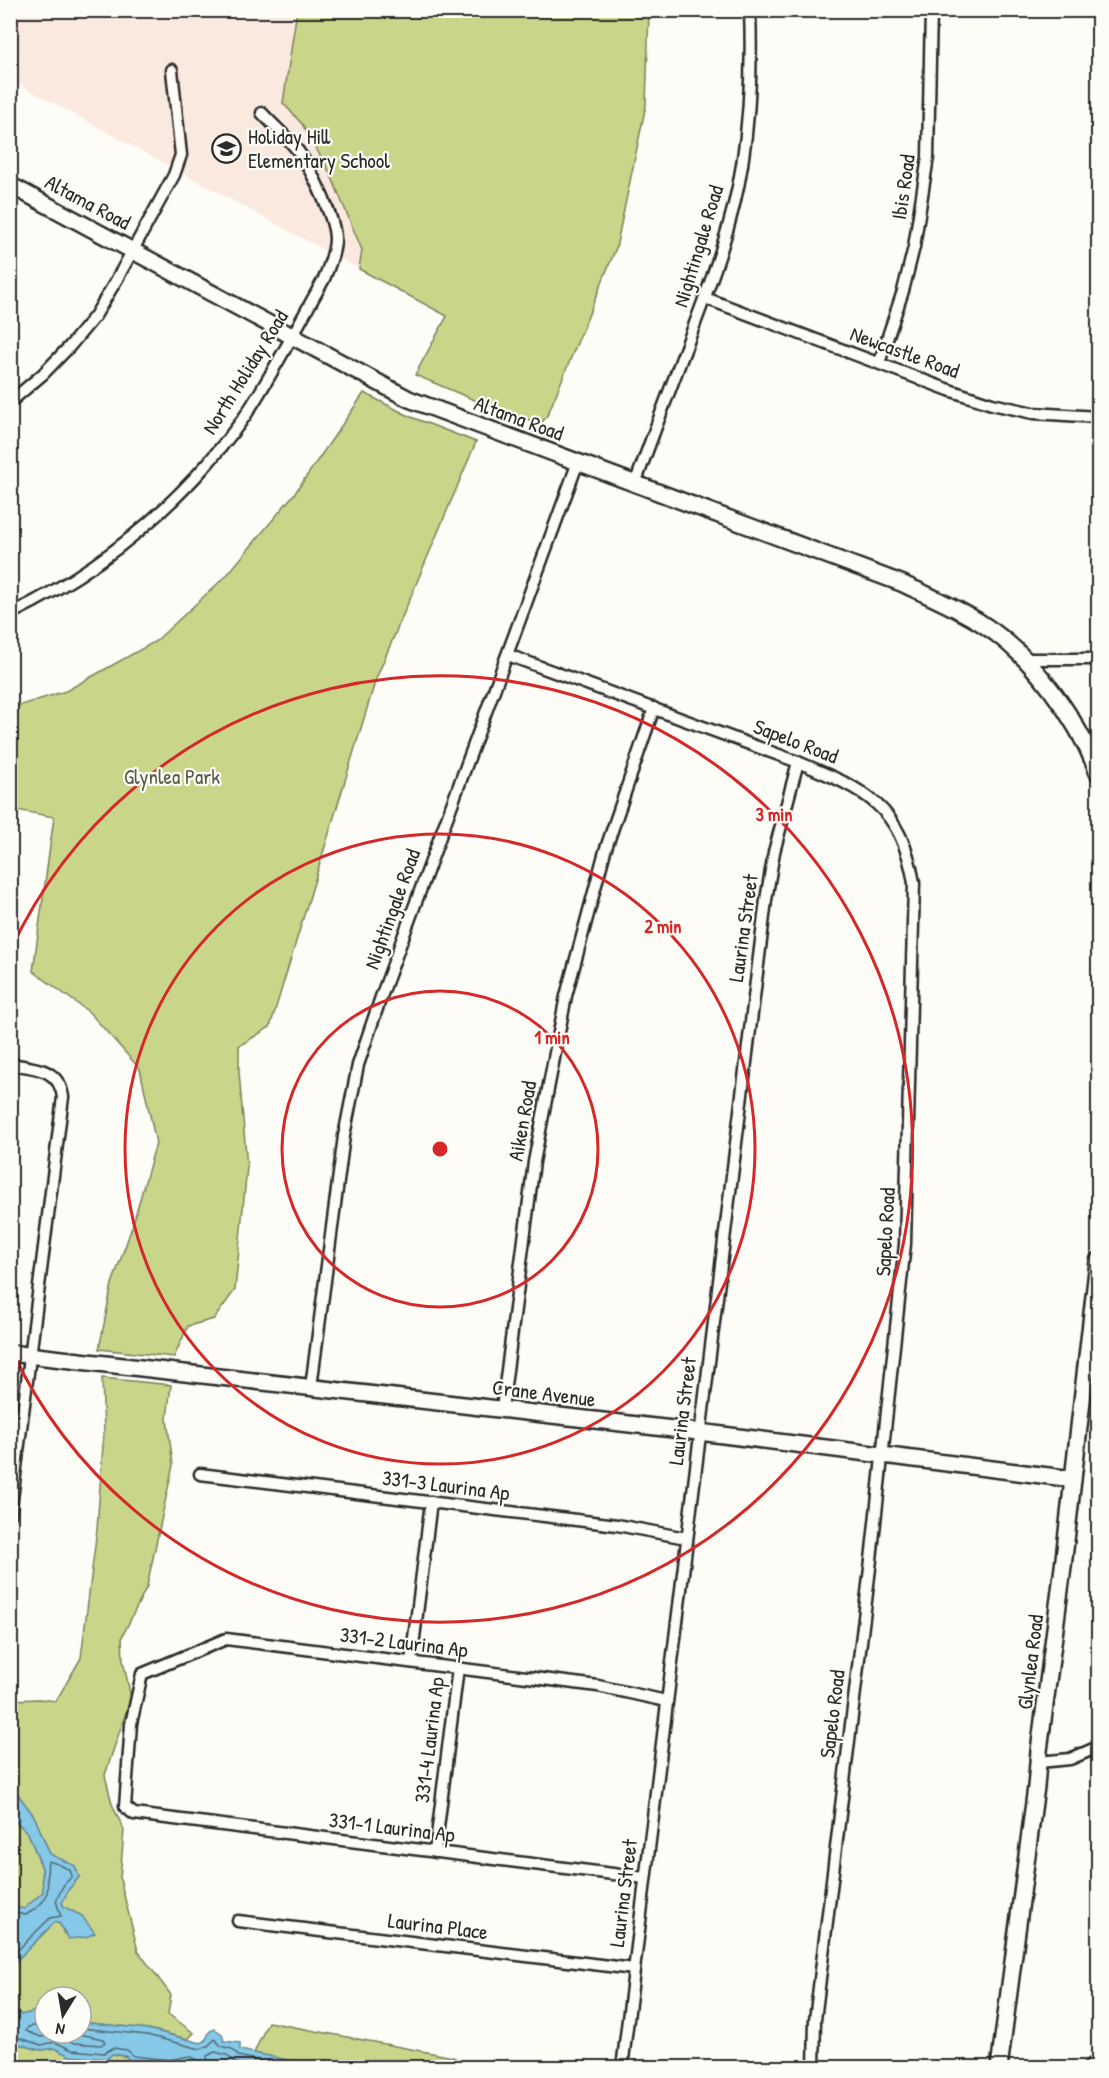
<svg xmlns="http://www.w3.org/2000/svg" width="1109" height="2078" viewBox="0 0 1109 2078" font-family="'Patrick Hand',sans-serif">
  <rect width="100%" height="100%" fill="#fdfcf7"/>
  <filter id="ink" filterUnits="userSpaceOnUse"><feTurbulence type="fractalNoise" baseFrequency=".0167" numOctaves="2"/><feDisplacementMap in="SourceGraphic" scale="12" xChannelSelector="R" yChannelSelector="G"/><feConvolveMatrix kernelMatrix="1 2 1 2 8 2 1 2 1" color-interpolation-filters="sRGB"/></filter>
  <g filter="url(#ink)">
    <polygon fill="#fae9df" points="10,11 297,11 283,103 302,124 330,173 362,250 359,269 11,80"/>
    <g fill="#c9d589" stroke="#7a805a" stroke-width="1.5">
      <polygon points="297,10 649,11 646,105 616,248 548,414 541,424 491,407 415,375 447,316 359,269 362,250 330,173 302,124 283,103"/>
      <polygon points="364,393 411,417 476,442 376,679 270,1027 239,1046 239,1072 247,1167 235,1290 214,1319 188,1326 174,1357 99,1349 112,1284 132,1227 156,1143 140,1069 90,1013 33,971 54,817 11,809 11,708 66,691 156,641 227,575 295,493"/>
      <polygon points="102,1378 171,1385 167,1419 173,1465 147,1586 122,1637 123,1661 131,1697 105,1775 112,1804 124,1830 120,1879 138,1951 171,1995 168,2014 194,2033 188,2039 148,2029 81,2022 81,1997 45,1997 45,2012 41,2010 21,2015 13,2007 11,2008 11,1966 55,1922 60,1924 64,1934 82,1916 64,1907 62,1902 69,1889 79,1877 75,1866 50,1854 34,1816 11,1785 11,1700 39,1699 56,1701 81,1658 97,1529 104,1431"/>
      <polygon points="10,1817 28,1833 42,1868 43,1892 24,1909 15,1907 14,1895 11,1886"/>
      <polygon points="268,2022 453,2057 473,2067 336,2067 297,2062 254,2053"/>
      <path d="M11,2044C30,2043 33,2054 54,2048L70,2056L107,2059L112,2054L172,2065L188,2062L201,2067L11,2068Z"/>
    </g>
    <g fill="#86c8e7" stroke="#62899c" stroke-width="1.5">
      <polygon points="11,1785 34,1816 50,1854 75,1866 79,1877 69,1889 62,1903 64,1907 82,1916 95,1933 86,1937 68,1939 60,1924 55,1922 11,1966 11,1886 14,1895 15,1907 24,1909 43,1892 42,1868 28,1833 11,1817"/>
      <path d="M13,2007L21,2015L41,2010L45,2012V2033H81V2022L148,2029L201,2043L205,2041L210,2031L215,2029L222,2034L224,2041L240,2043V2050L297,2062L336,2067H201L188,2062L172,2065L130,2061L126,2056L112,2054L107,2059L70,2056L54,2048C33,2054 30,2043 11,2044V2008Z"/>
    </g>
    <g fill="none" stroke-linecap="round" stroke-linejoin="round">
      <g stroke="#4f6a76" stroke-width="1.5">
        <path d="M10,1910L15,1913L26,1915C58,1895 44,1890 48,1861L58,1864L70,1870L72,1876L63,1886L56,1901L61,1916L50,1918L10,1958"/>
        <polyline points="45,2024 28,2027 26,2031 41,2037 56,2035 74,2043 101,2045 105,2042 103,2039 75,2033"/>
        <polyline points="81,2028 147,2035 200,2049 208,2046 215,2039 221,2046 232,2049 238,2056 293,2068"/>
        <polyline points="10,2038 20,2038 41,2045 55,2042 72,2050 104,2053 113,2048 127,2050 134,2056 170,2060 189,2056 200,2061 202,2068"/>
        <polyline points="209,2068 207,2056 215,2052 227,2055 236,2063 258,2068"/>
      </g>
      <defs>
        <g id="street">
          <polyline points="705,298 949,390 992,404 1033,413 1098,417"/>
          <polyline points="879,363 903,291 914,247 928,157 931,10"/>
          <polyline points="10,402 43,374 70,346 95,316 117,279 174,175 181,155 172,70"/>
          <path d="M635,484C653,434 672,384 691,334C712,279 733,223 742,165C750,114 752,62 750,10"/>
          <path d="M10,614C87,577 152,527 208,463C221,447 236,430 247,413C275,370 299,323 324,279C329,266 335,252 335,239C335,217 308,162 294,146C284,134 272,124 262,113"/>
          <path d="M508,655L798,762C865,790 901,805 914,883L905,1244L871,1560L815,2020L814,2068"/>
          <polyline points="1026,659 1098,659"/>
          <path d="M10,1064C35,1068 59,1068 63,1097L10,1515"/>
          <polyline points="311,1387 344,1136 358,1065 381,997 578,462"/>
          <polyline points="502,1409 534,1162 566,996 605,851 654,708"/>
          <polyline points="200,1474 617,1525 686,1538"/>
          <polyline points="411,1662 431,1502"/>
          <polyline points="1039,1762 1070,1759 1098,1747"/>
          <polyline points="435,1852 458,1668"/>
          <polyline points="645,1878 134,1814 125,1807 131,1724 142,1674 226,1639 598,1686 666,1701"/>
          <polyline points="238,1921 634,1969"/>
          <polyline points="622,2068 766,900 774,852 798,762"/>
          <polyline points="1088,2068 1098,2059"/>
        </g>
        <g id="secondary">
          <path d="M10,185L409,399L901,583C929,596 958,608 984,625C1032,656 1078,719 1098,773"/>
          <polyline points="10,1353 699,1432 1073,1479"/>
          <polyline points="999,2068 1036,1787 1039,1751 1063,1567 1098,1261"/>
        </g>
      </defs>
      <use href="#street" stroke="#2b2b2b" stroke-width="15"/>
      <use href="#secondary" stroke="#2b2b2b" stroke-width="20"/>
      <use href="#street" stroke="#fdfcf7" stroke-width="10"/>
      <use href="#secondary" stroke="#fdfcf7" stroke-width="15"/>
    </g>
  </g>
  <g fill="none" stroke="#d62828" stroke-width="3">
    <circle cx="440" cy="1149" r="158"/>
    <circle cx="440" cy="1149" r="315"/>
    <path d="M11 949A473 473 0 1 1 11 1349"/>
  </g>
  <defs>
    <symbol id="school-ring" viewBox="-11 -11 22 22"><circle r="9.5" fill="#fdfcf7" stroke="#2b2b2b" stroke-width="1.5"/><path d="M0-5L7-2L0 1L-7-2ZM-4 1L0 2.5L4 1V4Q0 6-4 4Z" fill="#2b2b2b"/></symbol>
  </defs>
  <g fill-rule="evenodd">
    <use href="#school-ring" x="210" y="132" width="33" height="33"/>
  </g>
  <g text-anchor="middle" dominant-baseline="central" stroke-width="4.5" stroke-linejoin="round" paint-order="stroke">
    <g font-size="21" fill="#2b2b2b" stroke="#fdfcf7" text-anchor="start">
      <text x="248" y="136">Holiday Hill<tspan x="248" dy="24">Elementary School</tspan></text>
    </g>
    <g font-size="21" fill="#2b2b2b" stroke="#fdfcf7">
      <text transform="translate(903 187) rotate(-82)">Ibis Road</text>
      <text transform="translate(88 202) rotate(28)">Altama Road</text>
      <text transform="translate(698 246) rotate(-73)">Nightingale Road</text>
      <text transform="translate(905 352) rotate(20)">Newcastle Road</text>
      <text transform="translate(245 372) rotate(-58)">North Holiday Road</text>
      <text transform="translate(519 418) rotate(20)">Altama Road</text>
      <text transform="translate(796 741) rotate(21)">Sapelo Road</text>
      <text transform="translate(392 909) rotate(-70)">Nightingale Road</text>
      <text transform="translate(743 928) rotate(-82)">Laurina Street</text>
      <text transform="translate(522 1121) rotate(-80)">Aiken Road</text>
      <text transform="translate(885 1232) rotate(-87)">Sapelo Road</text>
      <text transform="translate(544 1393) rotate(7)">Crane Avenue</text>
      <text transform="translate(682 1411) rotate(-83)">Laurina Street</text>
      <text transform="translate(446 1485) rotate(7)">331-3 Laurina Ap</text>
      <text transform="translate(404 1642) rotate(7)">331-2 Laurina Ap</text>
      <text transform="translate(1030 1662) rotate(-83)">Glynlea Road</text>
      <text transform="translate(832 1714) rotate(-83)">Sapelo Road</text>
      <text transform="translate(429 1740) rotate(-83)">331-4 Laurina Ap</text>
      <text transform="translate(392 1827) rotate(7)">331-1 Laurina Ap</text>
      <text transform="translate(623 1893) rotate(-83)">Laurina Street</text>
      <text transform="translate(438 1926) rotate(7)">Laurina Place</text>
    </g>
    <g font-size="21" fill="#5a5e47" stroke="#fdfcf7">
      <text x="172" y="776">Glynlea Park</text>
    </g>
  </g>
  <circle cx="440" cy="1149" r="9" fill="#d62828" stroke="#fdfcf7" stroke-width="3"/>
  <g font-size="18" text-anchor="middle" font-weight="bold" fill="#d62828" stroke="#fdfcf7" stroke-width="4.5" stroke-linejoin="round" paint-order="stroke">
    <text x="774" y="821">3 min</text>
    <text x="663" y="933">2 min</text>
    <text x="552" y="1044">1 min</text>
  </g>
  <rect width="1109" height="2078" fill="none" stroke="#fdfcf7" stroke-width="36"/>
  <rect x="18" y="18" width="1073" height="2042" fill="none" stroke="#2b2b2b" stroke-width="2" filter="url(#ink)"/>
  <g transform="translate(63 2015) rotate(191)"><circle r="28" fill="#fdfcf7" stroke="#a9a8a5" stroke-width="1.5"/>
  <path d="M0-4.5L10 22L0 15L-10 22Z" fill="#2b2b2b"/>
  <text y="-9" font-size="16" font-weight="bold" text-anchor="middle" fill="#2b2b2b">N</text>
  </g>
</svg>
